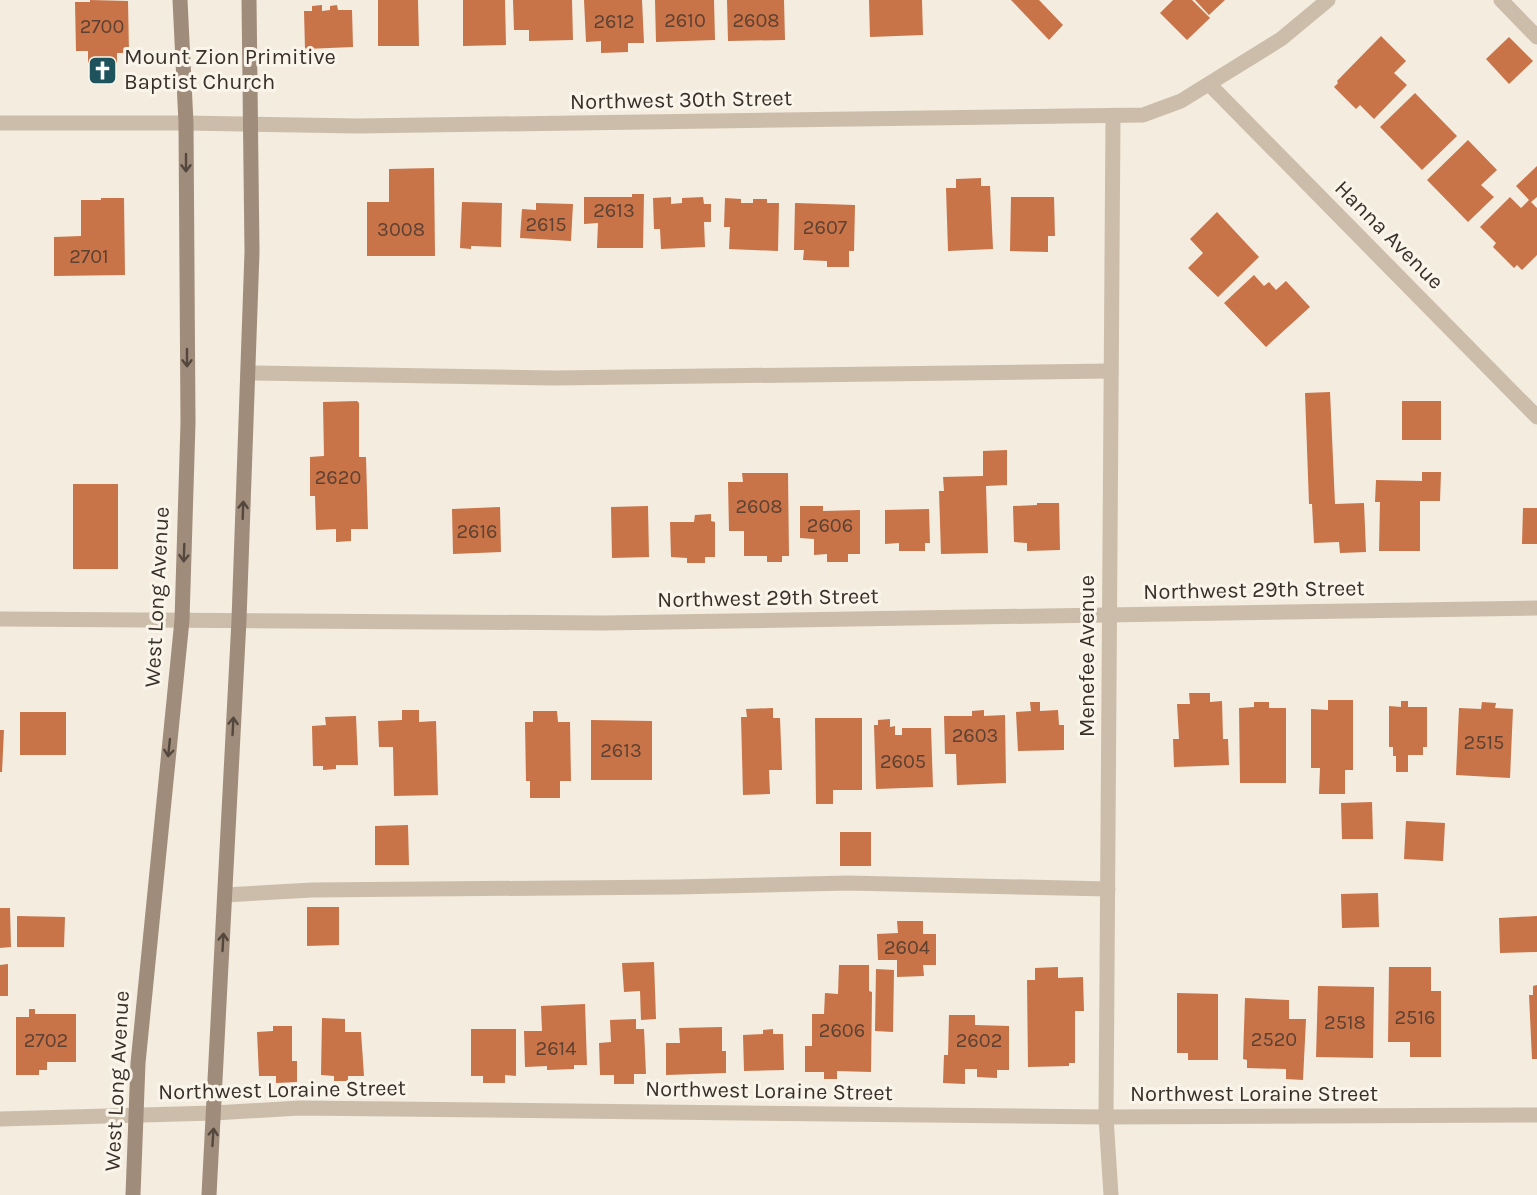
<svg xmlns="http://www.w3.org/2000/svg" width="1537" height="1195" viewBox="0 0 1537 1195" font-family="Karla,sans-serif">
  <rect width="100%" height="100%" fill="#f3ecdf"/>
  <g fill="#c87348">
    <polygon points="90,0 128,1 129,53 117,53 117,63 88,63 88,51 76,51 75,2 90,2"/>
    <polygon points="378,0 418,0 419,46 378,46"/>
    <polygon points="463,0 505,0 506,45 463,46"/>
    <polygon points="513,0 572,0 573,40 529,41 529,30 514,30"/>
    <polygon points="584,0 642,0 644,43 628,43 628,52 601,53 601,41 586,42"/>
    <polygon points="655,0 714,0 715,40 656,42"/>
    <polygon points="727,0 784,0 785,40 728,41"/>
    <polygon points="869,0 922,0 923,35 870,37"/>
    <polygon points="1011,0 1039,0 1063,25 1049,40"/>
    <polygon points="1173,0 1192,0 1210,18 1187,40 1160,13"/>
    <polygon points="1195,0 1225,0 1209,15"/>
    <polygon points="322,5 322,11 330,10 330,6 337,5 338,10 352,10 353,47 305,49 304,11 312,11 312,6"/>
    <polygon points="1381,36 1406,61 1394,73 1407,85 1374,119 1360,105 1356,109 1334,87 1338,83 1337,81"/>
    <polygon points="1509,37 1533,61 1509,84 1486,59"/>
    <polygon points="1415,93 1457,136 1422,170 1380,127"/>
    <polygon points="1468,140 1497,170 1481,185 1494,197 1468,222 1427,180"/>
    <polygon points="1537,166 1537,197 1531,202 1537,208 1537,255 1522,270 1517,265 1514,268 1493,247 1496,243 1480,227 1510,197 1521,208 1529,200 1516,186"/>
    <polygon points="434,168 435,256 367,256 367,202 389,202 389,169"/>
    <polygon points="981,178 981,186 990,186 993,249 948,251 946,188 956,188 956,179"/>
    <polygon points="632,194 644,194 643,248 597,248 598,223 584,224 584,197 632,197"/>
    <polygon points="671,197 671,204 682,203 682,198 703,197 704,204 711,204 711,222 704,222 705,247 661,249 660,229 654,229 653,198"/>
    <polygon points="1011,197 1054,197 1055,236 1048,236 1048,252 1010,251"/>
    <polygon points="101,198 124,198 125,275 54,276 54,237 81,236 81,200 101,200"/>
    <polygon points="725,198 741,199 741,203 753,203 753,199 767,199 767,203 779,203 778,251 729,249 730,227 724,227"/>
    <polygon points="462,202 502,203 501,247 471,246 471,249 460,248"/>
    <polygon points="536,203 573,204 571,241 520,238 522,209 536,210"/>
    <polygon points="795,203 855,205 854,251 849,251 849,267 827,267 827,261 803,260 804,250 794,250"/>
    <polygon points="1217,212 1259,257 1218,297 1188,268 1203,253 1190,239"/>
    <polygon points="1254,275 1264,286 1269,282 1276,290 1286,281 1310,307 1266,347 1224,303"/>
    <polygon points="1330,392 1335,504 1364,503 1366,552 1340,553 1339,542 1314,543 1312,504 1309,504 1305,393"/>
    <polygon points="357,401 359,403 359,457 366,457 368,529 351,529 351,541 336,542 336,529 316,530 315,496 310,496 310,457 324,456 323,402"/>
    <rect x="1402" y="401" width="39" height="39"/>
    <polygon points="1007,450 1007,485 986,486 988,553 941,554 939,491 944,491 943,477 983,476 983,451"/>
    <polygon points="1422,472 1441,472 1440,501 1420,501 1420,551 1379,551 1380,502 1375,502 1376,480 1422,481"/>
    <polygon points="742,473 788,473 789,556 782,556 782,562 767,562 767,556 744,556 744,531 729,531 728,482 743,482"/>
    <rect x="73" y="484" width="45" height="85"/>
    <polygon points="1037,503 1059,503 1060,550 1027,551 1027,543 1014,542 1013,506 1037,505"/>
    <polygon points="648,506 649,557 612,558 611,507"/>
    <polygon points="800,506 823,506 823,511 860,510 860,554 848,554 848,562 827,562 827,554 814,555 814,539 800,538"/>
    <polygon points="500,507 501,552 453,554 452,509"/>
    <polygon points="1523,508 1537,508 1537,544 1522,544"/>
    <polygon points="929,509 930,543 925,543 925,551 899,551 899,543 885,544 885,510"/>
    <polygon points="711,514 711,521 715,522 715,557 705,557 705,563 687,563 687,558 671,557 670,522 694,522 695,515"/>
    <polygon points="1189,693 1210,693 1210,702 1222,701 1223,739 1228,739 1229,765 1174,767 1173,739 1179,739 1177,704 1190,704"/>
    <polygon points="1328,700 1353,700 1353,770 1345,770 1345,794 1319,794 1320,768 1311,768 1311,709 1328,710"/>
    <polygon points="1401,701 1408,701 1408,707 1427,707 1427,747 1423,747 1423,755 1408,755 1408,772 1396,772 1396,756 1393,756 1393,747 1389,747 1389,706 1401,707"/>
    <polygon points="1030,702 1040,702 1040,711 1058,710 1059,725 1064,725 1064,750 1018,751 1016,712 1031,711"/>
    <polygon points="1254,702 1269,702 1269,708 1286,708 1286,783 1240,783 1239,708 1254,707"/>
    <polygon points="1482,702 1496,703 1495,708 1513,709 1510,778 1456,775 1459,708 1481,709"/>
    <polygon points="773,708 773,718 780,718 782,770 769,770 770,794 743,795 741,717 747,717 746,709"/>
    <polygon points="402,710 419,710 419,722 436,721 438,795 394,796 393,747 379,747 378,721 402,720"/>
    <polygon points="984,710 984,716 1005,715 1006,783 957,785 956,754 945,754 944,716 972,716 972,711"/>
    <polygon points="533,711 557,711 558,722 570,722 571,781 560,781 560,798 530,798 530,781 526,781 525,722 533,722"/>
    <rect x="20" y="712" width="46" height="43"/>
    <polygon points="356,716 358,765 336,765 336,769 323,770 323,766 313,766 312,726 326,725 325,717"/>
    <polygon points="815,718 862,718 862,790 833,790 833,804 816,804"/>
    <polygon points="890,719 890,727 895,726 895,735 902,735 902,728 931,728 933,787 876,789 874,725 878,725 878,720"/>
    <polygon points="591,720 652,721 652,780 591,780"/>
    <polygon points="0,730 4,730 2,772 0,772"/>
    <polygon points="1372,802 1373,839 1342,839 1341,803"/>
    <polygon points="1406,821 1445,823 1443,861 1404,859"/>
    <polygon points="408,825 409,865 375,865 375,826"/>
    <rect x="840" y="832" width="31" height="34"/>
    <polygon points="1378,893 1379,927 1342,928 1341,894"/>
    <polygon points="307,907 339,907 339,945 307,946"/>
    <polygon points="0,908 10,908 11,947 0,948"/>
    <polygon points="17,916 65,917 64,947 17,947"/>
    <polygon points="1537,916 1537,952 1500,953 1499,918"/>
    <polygon points="897,921 923,921 923,934 936,934 936,965 923,965 924,976 897,977 897,960 878,960 877,934 898,933"/>
    <polygon points="654,962 656,1019 641,1020 640,991 624,992 622,963"/>
    <polygon points="8,964 8,996 0,996 0,965"/>
    <polygon points="839,965 869,965 869,991 872,992 871,1072 837,1071 837,1079 824,1079 824,1072 805,1072 805,1046 812,1046 812,1014 824,1014 825,993 838,994"/>
    <polygon points="1058,967 1058,978 1083,977 1084,1011 1075,1011 1075,1063 1069,1063 1069,1066 1028,1067 1027,980 1035,980 1035,968"/>
    <polygon points="1389,967 1431,967 1431,991 1441,991 1441,1057 1410,1057 1410,1042 1388,1042"/>
    <polygon points="876,969 894,970 893,1032 875,1031"/>
    <polygon points="1537,985 1537,1059 1532,1059 1529,995 1533,995 1533,986"/>
    <polygon points="1318,986 1374,987 1373,1058 1316,1057"/>
    <polygon points="1177,993 1218,994 1218,1060 1188,1060 1188,1053 1177,1053"/>
    <polygon points="1245,998 1289,1000 1289,1019 1306,1019 1303,1080 1286,1079 1286,1069 1247,1068 1247,1060 1243,1059"/>
    <polygon points="585,1004 587,1065 574,1065 574,1069 547,1070 547,1066 525,1067 524,1031 542,1031 541,1006"/>
    <polygon points="29,1009 35,1009 35,1014 76,1014 76,1062 47,1062 47,1070 39,1070 39,1075 16,1075 16,1017 29,1017"/>
    <polygon points="949,1015 975,1015 975,1025 1009,1026 1009,1070 997,1070 997,1078 977,1077 977,1069 965,1069 965,1084 943,1083 944,1055 948,1055"/>
    <polygon points="322,1018 345,1019 345,1032 361,1032 364,1076 348,1076 348,1081 334,1081 334,1076 321,1075"/>
    <polygon points="636,1019 636,1029 644,1029 646,1074 634,1074 634,1084 614,1084 614,1075 600,1075 599,1043 611,1042 610,1020"/>
    <polygon points="273,1026 292,1026 292,1061 297,1061 297,1082 276,1083 276,1076 259,1076 257,1032 273,1031"/>
    <polygon points="722,1027 722,1051 726,1051 726,1073 666,1075 666,1043 680,1043 679,1028"/>
    <polygon points="471,1029 516,1029 516,1076 505,1075 505,1083 483,1083 483,1076 471,1076"/>
    <polygon points="773,1029 773,1034 783,1034 784,1070 744,1071 743,1035 763,1034 763,1030"/>
  </g>
  <g fill="none" stroke-linecap="round" stroke-linejoin="round">
    <g stroke="#ccbdaa" stroke-width="15">
      <polyline points="1501,0 1537,37"/>
      <polyline points="248,373 554,378 1111,371"/>
      <polyline points="225,895 312,890 677,887 848,883 1108,889"/>
    </g>
    <g stroke="#ccbdaa" stroke-width="15">
      <polyline points="1209,84 1537,417"/>
      <polyline points="0,123 186,123 358,126 1143,115 1181,101 1281,39 1328,0"/>
      <polyline points="0,619 604,623 1537,608"/>
      <polyline points="0,1119 214,1113 299,1108 1106,1117 1537,1115"/>
      <polyline points="1111,1195 1106,1117 1113,117"/>
    </g>
    <g stroke="#a08c7b" stroke-width="15">
      <polyline points="133,1195 138,1063 182,620 188,423 186,123 180,0"/>
      <polyline points="209,1195 239,620 252,252 249,0"/>
    </g>
  </g>
  <defs><path id="oneway-shaft" d="M-6 0H5M1.5-3L5.5 0L1.5 3" fill="none" stroke-width="1.6" stroke-linecap="round" stroke-linejoin="round" transform="scale(1.5)"/></defs>
  <g stroke="#53473e">
    <use href="#oneway-shaft" transform="translate(186 163) rotate(90)"/>
    <use href="#oneway-shaft" transform="translate(187 358) rotate(90)"/>
    <use href="#oneway-shaft" transform="translate(243 510) rotate(-88)"/>
    <use href="#oneway-shaft" transform="translate(184 553) rotate(92)"/>
    <use href="#oneway-shaft" transform="translate(233 726) rotate(-87)"/>
    <use href="#oneway-shaft" transform="translate(169 748) rotate(96)"/>
    <use href="#oneway-shaft" transform="translate(223 942) rotate(-87)"/>
    <use href="#oneway-shaft" transform="translate(213 1137) rotate(-86)"/>
  </g>
  <defs>
    <symbol id="church-square" viewBox="-11 -11 22 22"><rect x="-9" y="-9" width="18" height="18" rx="4" fill="#1e525c" stroke="#faf5eb"/><path d="M-1.2-6h2.4v3.5h3.3v2.4h-3.3V6h-2.4V-.1h-3.3v-2.4h3.3Z" fill="#fff"/></symbol>
  </defs>
  <g fill-rule="evenodd">
    <use href="#church-square" x="86" y="54" width="33" height="33"/>
  </g>
  <g text-anchor="middle" dominant-baseline="central" stroke-width="6" stroke-linejoin="round" paint-order="stroke">
    <g font-size="20" fill="#5d4132">
      <text x="685" y="20">2610</text>
      <text x="756" y="20">2608</text>
      <text x="614" y="21">2612</text>
      <text x="102" y="26">2700</text>
      <text x="614" y="210">2613</text>
      <text x="546" y="224">2615</text>
      <text x="825" y="227">2607</text>
      <text x="401" y="229">3008</text>
      <text x="89" y="256">2701</text>
      <text x="338" y="477">2620</text>
      <text x="759" y="506">2608</text>
      <text x="830" y="525">2606</text>
      <text x="477" y="531">2616</text>
      <text x="975" y="735">2603</text>
      <text x="1484" y="742">2515</text>
      <text x="621" y="750">2613</text>
      <text x="903" y="761">2605</text>
      <text x="907" y="947">2604</text>
      <text x="1415" y="1017">2516</text>
      <text x="1345" y="1022">2518</text>
      <text x="842" y="1030">2606</text>
      <text x="1274" y="1039">2520</text>
      <text x="46" y="1040">2702</text>
      <text x="979" y="1040">2602</text>
      <text x="556" y="1048">2614</text>
    </g>
    <g font-size="22" fill="#39302a" stroke="#faf5eb" text-anchor="start">
      <text x="124" y="57">Mount Zion Primitive<tspan x="124" dy="25">Baptist Church</tspan></text>
    </g>
    <g font-size="22" fill="#39302a" stroke="#faf5eb">
      <text transform="translate(681 100) rotate(-1)">Northwest 30th Street</text>
      <text transform="translate(1389 235) rotate(45)">Hanna Avenue</text>
      <text transform="translate(1254 590) rotate(-1)">Northwest 29th Street</text>
      <text transform="translate(157 597) rotate(-87)">West Long Avenue</text>
      <text transform="translate(768 598) rotate(-1)">Northwest 29th Street</text>
      <text transform="translate(1087 656) rotate(-90)">Menefee Avenue</text>
      <text transform="translate(117 1081) rotate(-87)">West Long Avenue</text>
      <text transform="translate(282 1090) rotate(-1)">Northwest Loraine Street</text>
      <text transform="translate(769 1091) rotate(1)">Northwest Loraine Street</text>
      <text x="1254" y="1094">Northwest Loraine Street</text>
    </g>
  </g>
</svg>
